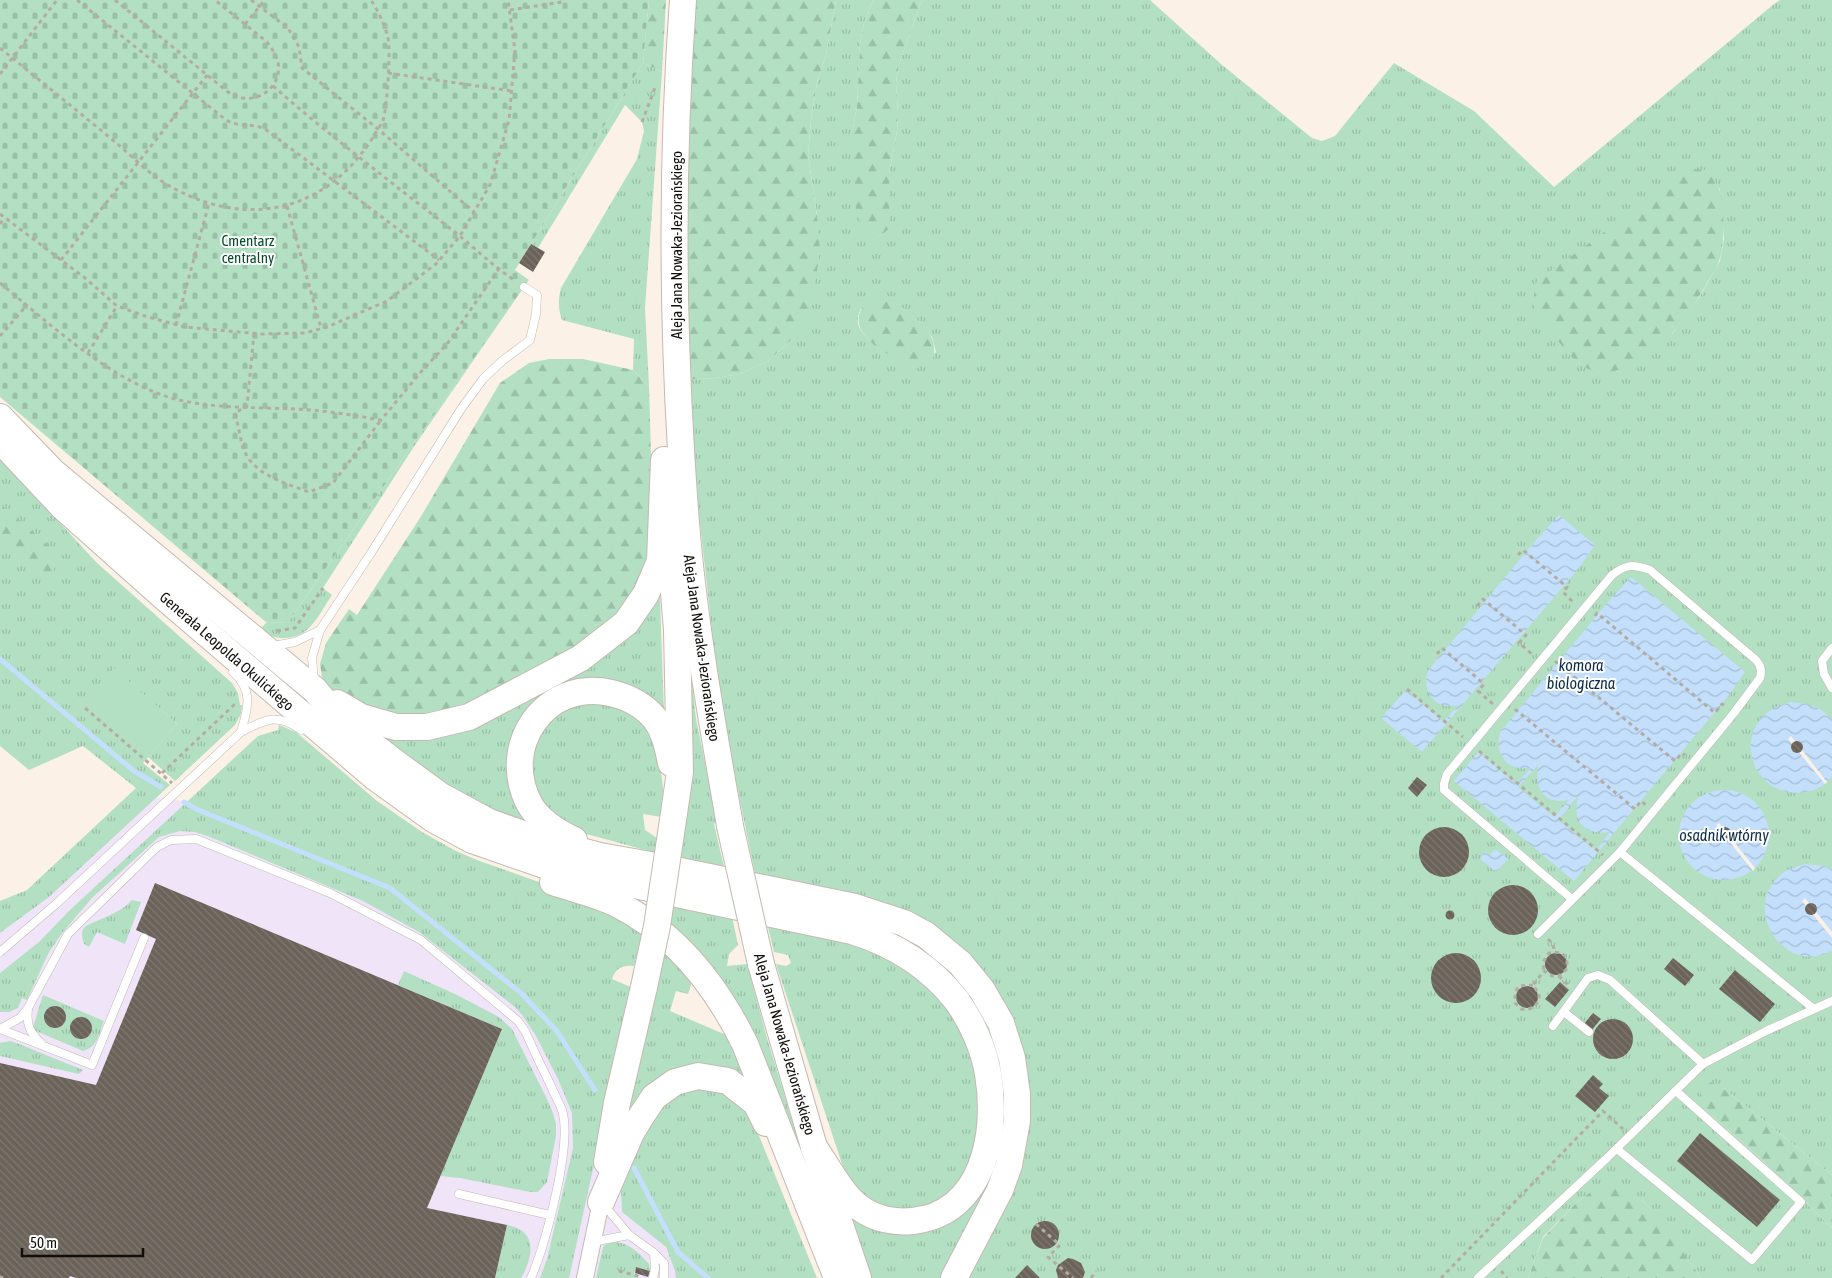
<svg xmlns="http://www.w3.org/2000/svg" width="1832" height="1278" viewBox="0 0 1832 1278" font-family="'Asap Condensed',sans-serif">
  <defs>
    <pattern id="grass-tufts" width="24" height="20" patternUnits="userSpaceOnUse" patternTransform="scale(1.25)"><rect width="24" height="20" fill="#b3e0c3"/><path d="M3 7l-1-3M5 7V3M7 7l1-3M15 17l-1-3M17 17v-4M19 17l1-3" fill="none" stroke="#99bfa6"/></pattern>
    <pattern id="forest-firs" width="22" height="20" patternUnits="userSpaceOnUse" patternTransform="scale(1.25)"><rect width="22" height="20" fill="#b3e0c3"/><path d="M5 1l3.5 6h-7zM16 11l3.5 6h-7z" fill="#99bfa6"/></pattern>
    <pattern id="cemetery-stones" width="16" height="16" patternUnits="userSpaceOnUse" patternTransform="scale(1.25)"><rect width="16" height="16" fill="#b3e0c3"/><path d="M2 7V4a2 2 0 0 1 4 0v3zM10 15v-3a2 2 0 0 1 4 0v3z" fill="#99bfa6"/></pattern>
    <pattern id="water-waves" width="16" height="10" patternUnits="userSpaceOnUse" patternTransform="scale(1.25)"><rect width="16" height="10" fill="#c3dffb"/><path d="M0 5q4-4 8 0t8 0" fill="none" stroke="#a6bed6"/></pattern>
    <pattern id="building-back-hatch" width="6" height="6" patternUnits="userSpaceOnUse" patternTransform="scale(1.25)"><rect width="6" height="6" fill="#6b635a"/><path d="M-1 5l2 2M0 0l6 6M5-1l2 2" fill="none" stroke="#7e7871"/></pattern>
  </defs>
  <rect width="100%" height="100%" fill="#fbf1e7"/>
  <polygon fill="#f0e4f8" points="156,798 172,798 390,888 556,1030 681,1278 0,1278 0,933 49,897"/>
  <g fill="url(#grass-tufts)" fill-rule="evenodd">
    <path d="M836,0H873L864,23L860,43L857,106L853,128L879,237L889,229V174L897,131L898,113L896,83L899,64L922,0H1150L1221,64L1312,138L1322,141L1335,136L1394,63L1474,111L1554,187L1774,4L1780,0H1832V1175L1723,1088L1705,1110L1760,1158L1832,1228V1278H1701L1657,1217L1643,1201L1589,1193L1576,1203L1543,1237L1528,1278H964L1028,1128L959,950L755,874L733,767L715,658L684,380L715,378L740,374L768,361L789,342L817,216L808,155L811,120L817,83L826,55ZM1707,170L1720,190L1724,238L1720,261L1700,296L1673,333L1599,372L1578,363ZM861,308H902L920,322L932,337L936,352L916,368C900,361 861,342 858,323C857,318 859,313 861,308Z"/>
    <path d="M643,63L662,72L645,308L649,386L633,370L634,339L562,320C558,308 558,300 561,288L637,159L644,131L642,122L625,105L538,248L531,244Z"/>
    <path d="M524,287L413,448L323,588L332,595C325,605 318,619 309,628C296,641 274,641 259,630L266,623L288,622Z"/>
    <polygon points="0,458 97,563 232,683 238,693 240,705 242,705 241,714 235,725 175,781 148,757 177,724 113,668 143,763 170,785 49,897 0,933 0,901 27,890 136,788 83,746 29,770 0,746"/>
    <path d="M96,513L377,755C413,784 450,814 494,831C517,839 541,845 564,851L852,914C871,920 891,925 908,935C984,977 1028,1074 1002,1159C990,1201 966,1239 946,1278H872L849,1215L852,1213C858,1217 864,1222 870,1225C903,1239 947,1228 971,1202C995,1176 1005,1118 1000,1084C993,1033 965,988 925,957C882,924 821,915 769,904C715,893 661,882 607,870C564,860 522,851 481,834C415,807 348,742 294,695C227,635 158,578 90,520L92,514Z"/>
    <polygon points="682,591 696,719 717,821 714,824 724,867 680,857"/>
    <polygon points="658,597 660,599 664,713 646,697 540,701 526,821 494,810 451,787 382,737"/>
    <polygon points="595,700 638,715 658,747 664,796 662,817 643,814 645,830 657,838 656,853 579,832 547,812 528,769 537,736 545,725 567,707"/>
    <path d="M279,725L296,732L377,801L422,832L456,851L477,860L581,897L642,932L634,966C622,965 616,968 612,979L633,988L569,1278H540L547,1259L573,1148L572,1113L558,1079L536,1036L523,1016L515,1007L419,932L363,901L210,837L195,832L180,831L159,837L92,898L63,932L49,952L27,1000L22,998L18,1008L9,1012H0V973L39,942L70,910L258,736L278,730Z"/>
    <path d="M132,900L141,902L125,944L97,932L89,947L84,944C82,937 80,931 86,926C101,918 121,913 132,900Z"/>
    <polygon points="673,903 732,916 738,945 729,954 727,966 747,964 767,1038 809,1176 766,1077 670,930"/>
    <polygon points="767,923 876,950 941,994 965,1034 978,1080 979,1133 964,1179 936,1203 904,1210 883,1207 868,1199 852,1184 843,1167 776,964 786,966 791,963 788,955 774,952"/>
    <polygon points="663,946 692,982 688,994 676,991 670,1011 731,1037 747,1078 738,1076 633,1109 624,1114"/>
    <polygon points="404,971 455,994 499,1017 512,1029 546,1097 553,1113 556,1124 556,1136 547,1182 538,1192 530,1192 460,1178 440,1176 502,1029 398,985"/>
    <path d="M43,995L104,1021C99,1034 98,1047 83,1051L36,1031L33,1027Z"/>
    <polygon points="10,1041 19,1044 83,1070 79,1074 0,1056 0,1043"/>
    <path d="M691,1087C730,1091 734,1092 755,1126L817,1278H676L675,1271L666,1247L622,1212L621,1187L638,1145L658,1108Z"/>
    <path d="M507,1225C512,1226 518,1228 522,1231C537,1242 529,1265 521,1278H495Z"/>
    <path d="M616,1242C631,1244 639,1253 649,1264L650,1271L636,1267L634,1275L639,1278H596L603,1247L606,1244Z"/>
  </g>
  <g fill="url(#forest-firs)">
    <polygon points="649,0 666,0 662,72 643,63"/>
    <polygon points="695,0 836,0 826,55 817,83 811,120 808,155 817,216 820,251 814,290 805,322 789,342 768,361 740,374 715,378 684,380 684,192"/>
    <polygon points="873,0 922,0 899,64 896,82 898,113 897,131 889,174 889,229 879,237 871,235 865,229 856,212 853,128 857,106 860,43 864,23"/>
    <path d="M1691,169L1707,170C1711,176 1716,182 1719,189C1725,204 1725,246 1719,261C1717,268 1712,275 1708,281C1687,320 1649,373 1600,372C1580,371 1565,349 1553,335C1537,314 1529,308 1537,281Z"/>
    <path d="M887,300C909,311 944,333 932,362L916,368C896,360 850,338 860,312C864,300 876,301 887,300Z"/>
    <polygon points="549,359 583,359 633,370 649,386 654,559 638,597 591,640 490,697 437,715 403,716 380,713 335,692 327,686 322,677 320,664 326,643 349,609 357,615 420,518 500,383 529,363"/>
    <path d="M0,504L47,544L56,563L53,573L43,578C24,569 17,548 0,537Z"/>
    <polygon points="1711,1082 1723,1088 1832,1175 1832,1228 1760,1158 1705,1110 1699,1098 1702,1088"/>
    <path d="M1608,1187C1613,1188 1619,1188 1624,1189C1652,1199 1683,1253 1701,1278H1528L1543,1238L1576,1203L1589,1193Z"/>
  </g>
  <polygon fill="url(#cemetery-stones)" points="0,0 649,0 643,63 515,270 529,280 288,622 267,623 0,397"/>
  <polygon fill="#b3e0c3" points="114,668 177,724 143,763 80,707"/>
  <g fill="url(#water-waves)" fill-rule="evenodd">
    <path d="M1559,515L1595,545L1579,568L1422,752L1381,718L1406,690L1443,722L1459,705C1456,705 1451,707 1447,706C1429,704 1422,684 1429,669L1536,540Z"/>
    <path d="M1631,577L1745,672L1729,695L1574,881L1454,781L1478,752L1516,784L1531,768C1528,768 1523,769 1520,768C1501,766 1495,746 1501,731L1608,602ZM1538,765C1535,788 1542,805 1569,800L1554,817L1518,787ZM1579,795C1570,820 1584,836 1610,832L1596,851L1558,820Z"/>
    <path d="M1791,702C1808,704 1821,706 1832,720V776C1827,784 1816,791 1806,792C1755,800 1730,737 1772,709C1777,706 1785,704 1791,702Z"/>
    <circle cx="1724" cy="835" r="45"/>
    <polygon points="1495,849 1508,859 1496,872 1480,859 1485,851 1490,855"/>
    <path d="M1805,864L1824,866L1832,870V950C1786,980 1735,904 1786,871C1791,868 1799,866 1805,864Z"/>
  </g>
  <g fill="#fbf1e7">
    <polygon points="1791,736 1827,782 1825,784 1788,739"/>
    <polygon points="1719,823 1755,868 1753,871 1716,825"/>
    <polygon points="1805,898 1832,932 1832,938 1802,901"/>
  </g>
  <g fill="none" stroke-linecap="round" stroke-linejoin="round">
    <g stroke="#c3dffb" stroke-width="5">
      <polyline points="0,659 134,771 161,787"/>
      <polyline points="184,802 196,809 390,888 521,993 556,1030 595,1090"/>
      <polyline points="634,1168 678,1252 708,1278"/>
    </g>
  </g>
  <g fill="url(#building-back-hatch)">
    <polygon points="531,244 545,252 533,272 519,263"/>
    <circle cx="1797" cy="747" r="6"/>
    <polygon points="1417,777 1427,785 1417,797 1408,788"/>
    <circle cx="1725" cy="833" r="6"/>
    <circle cx="1444" cy="852" r="25"/>
    <polygon points="155,883 502,1029 427,1208 507,1225 495,1278 76,1278 70,1276 69,1278 0,1278 0,1063 96,1085 156,939 136,930"/>
    <circle cx="1513" cy="910" r="25"/>
    <circle cx="1811" cy="909" r="6"/>
    <circle cx="1450" cy="915" r="4.5"/>
    <circle cx="1556" cy="964" r="11"/>
    <circle cx="1456" cy="978" r="25"/>
    <polygon points="1673,958 1694,975 1685,986 1664,969"/>
    <polygon points="1735,970 1775,1004 1760,1022 1719,989"/>
    <polygon points="1560,982 1569,990 1555,1007 1545,999"/>
    <circle cx="1527" cy="997" r="11"/>
    <circle cx="55" cy="1017" r="11"/>
    <polygon points="1593,1013 1601,1019 1591,1031 1583,1025"/>
    <circle cx="81" cy="1028" r="11"/>
    <circle cx="1613" cy="1039" r="20"/>
    <polygon points="1593,1075 1603,1084 1599,1088 1609,1096 1595,1112 1575,1096"/>
    <polygon points="1700,1133 1780,1200 1757,1227 1677,1161"/>
    <circle cx="1045" cy="1235" r="14"/>
    <polygon points="1068,1258 1073,1259 1081,1263 1085,1272 1083,1278 1058,1278 1056,1270 1058,1265"/>
    <polygon points="1027,1265 1040,1278 1015,1278"/>
    <polygon points="636,1267 650,1271 648,1277 635,1273"/>
  </g>
  <g fill="none" stroke-linecap="round" stroke-linejoin="round">
    <defs>
      <g id="service">
        <polyline points="273,646 295,642 320,630"/>
        <polyline points="1832,648 1822,661 1824,674 1832,688"/>
        <path d="M233,672C254,691 248,708 241,732"/>
        <polyline points="314,681 312,658 320,630 371,553 461,409 483,379 502,361 530,340 536,314 537,295 524,287"/>
        <polyline points="1620,852 1814,1009"/>
        <path d="M1538,934L1620,852L1734,713L1760,678C1762,670 1761,666 1756,660L1650,570C1632,564 1627,564 1612,575L1447,774L1444,784V790L1572,899"/>
        <path d="M0,952L56,904L241,732C265,719 278,713 301,730"/>
        <path d="M28,1009C26,1025 30,1033 41,1043"/>
        <polyline points="1564,1012 1589,1032"/>
        <polyline points="1553,1026 1588,978 1598,975 1610,980 1703,1064 1766,1031 1832,1001"/>
        <path d="M0,1029L20,1018L28,1008L68,934L157,847L171,840L196,839L330,893L421,940L518,1021L525,1031C533,1049 542,1068 551,1086C554,1094 559,1102 562,1110C573,1144 545,1245 531,1278"/>
        <polyline points="0,1029 92,1065 144,938"/>
        <polyline points="1617,1149 1752,1260 1801,1202 1676,1091"/>
        <polyline points="459,1194 550,1215"/>
        <polyline points="604,1205 629,1235 654,1253 655,1269 653,1278"/>
        <polyline points="592,1242 629,1235"/>
        <polyline points="654,1253 664,1263 664,1278"/>
        <polyline points="1478,1278 1608,1157 1703,1064"/>
      </g>
      <polyline id="minor" points="585,1278 601,1202"/>
      <g id="primary">
        <path d="M683,0C672,150 672,300 681,450C683,482 685,514 688,546C697,640 714,733 730,826"/>
        <polyline points="0,417 53,472 315,690 335,714 362,737 397,764 441,796 489,822 540,840 600,856 656,866 855,907 904,923 926,935 960,963 982,990 1001,1023 1012,1058 1017,1094 1017,1121 1009,1165 1000,1190 954,1278"/>
        <path d="M0,440L63,507L164,597L376,778L433,819L472,840L550,867L852,931C894,944 930,966 957,1001C972,1022 984,1049 988,1074C998,1133 984,1213 913,1221C895,1223 875,1219 860,1208C842,1195 827,1166 814,1147"/>
        <polyline points="670,544 677,630 680,772 673,820"/>
        <polyline points="337,703 361,717 396,727 427,727 469,717 581,658 626,623 646,594 660,561 664,460"/>
        <path d="M574,840C557,832 540,822 530,805C498,747 545,678 611,693C628,697 645,706 656,720C665,733 668,748 671,763"/>
        <path d="M553,882C573,889 596,894 615,903C674,932 716,985 745,1044L837,1278"/>
        <polyline points="761,964 814,1147 858,1278"/>
        <polyline points="607,1162 617,1103 644,987"/>
        <polyline points="601,1202 631,1133 640,1118 654,1097 675,1082 698,1076 728,1081 756,1103 766,1123"/>
      </g>
    </defs>
    <use href="#service" stroke="#c3bab0" stroke-width="9"/>
    <use href="#minor" stroke="#c3bab0" stroke-width="18"/>
    <use href="#primary" stroke="#c3bab0" stroke-width="28"/>
    <g stroke="#b4aca4" stroke-width="3" stroke-dasharray="4 4" stroke-linecap="butt">
      <path d="M77,0L226,120C240,128 250,122 265,129L439,260"/>
      <path d="M115,0L228,92C233,94 238,98 243,98C263,101 282,84 278,62C276,54 271,48 267,42L215,0"/>
      <polyline points="251,0 288,28 299,47 302,68 378,129 474,212"/>
      <polyline points="510,10 562,2 565,0"/>
      <polyline points="245,24 265,0"/>
      <path d="M0,48C38,79 76,110 114,141C133,157 152,177 173,188C251,230 329,210 375,134C377,130 381,125 383,121C387,106 391,53 388,38C385,25 378,11 371,0"/>
      <polyline points="388,73 512,91"/>
      <polyline points="0,74 57,0"/>
      <path d="M273,86C330,136 391,182 451,229C473,246 492,266 516,281"/>
      <polyline points="642,122 656,85"/>
      <polyline points="287,206 321,328"/>
      <polyline points="0,214 85,278 117,306 148,317 185,327 261,334 305,333 327,327 387,301 436,264 460,236 490,185 509,120 515,51 508,0"/>
      <polyline points="0,224 4,218"/>
      <polyline points="61,260 208,74"/>
      <path d="M0,283C47,322 104,374 162,395C202,409 252,407 294,409C323,410 352,415 381,420L420,373L447,344L498,270"/>
      <polyline points="176,325 209,203"/>
      <path d="M254,333L247,406L235,413C238,425 240,437 243,448C253,475 285,483 309,492L333,483L381,420"/>
      <polyline points="0,336 27,305"/>
      <polyline points="88,353 117,306"/>
      <polyline points="1518,555 1523,550 1567,587 1563,592 1575,604"/>
      <polyline points="1477,606 1483,599 1526,635 1519,643 1532,654"/>
      <polyline points="1595,616 1597,613 1715,713 1722,704 1725,706"/>
      <polyline points="277,631 295,628 323,588"/>
      <polyline points="1437,654 1442,648 1484,684 1478,691 1493,704"/>
      <polyline points="1555,663 1556,662 1675,761 1682,753 1685,755"/>
      <polyline points="1407,689 1463,737"/>
      <polyline points="85,708 172,783"/>
      <polyline points="1515,711 1516,710 1635,809 1641,801 1646,805"/>
      <polyline points="1479,751 1603,855"/>
      <polyline points="162,773 236,703"/>
      <polyline points="1548,939 1553,944 1554,951"/>
      <polyline points="1559,976 1569,986"/>
      <path d="M1533,985L1519,986L1515,992V1003L1521,1009C1531,1011 1540,1005 1539,994L1533,985L1544,971L1552,976H1559L1566,970C1570,956 1562,950 1549,953L1543,962L1544,971"/>
      <polyline points="1036,1224 1060,1245 1048,1257 1073,1278"/>
      <polyline points="619,1271 638,1276 641,1278"/>
      <polyline points="1501,1271 1507,1278"/>
      <polyline points="0,1277 3,1278"/>
      <polyline points="1091,1278 1096,1271"/>
      <polyline points="1441,1278 1603,1111 1623,1129"/>
    </g>
    <use href="#service" stroke="#fff" stroke-width="8"/>
    <use href="#minor" stroke="#fff" stroke-width="16"/>
    <use href="#primary" stroke="#fff" stroke-width="26"/>
    <defs>
      <g id="primary-bridge">
        <polyline points="730,826 761,964"/>
        <polyline points="644,987 657,926 673,820"/>
      </g>
    </defs>
    <use href="#primary-bridge" stroke="#c3bab0" stroke-width="28" stroke-linecap="butt"/>
    <use href="#primary-bridge" stroke="#fff" stroke-width="26"/>
  </g>
  <g text-anchor="middle" dominant-baseline="central" stroke-width="4" stroke-linejoin="round" paint-order="stroke">
    <g font-size="15" fill="#034e2b" stroke="#fff">
      <text x="248" y="240">Cmentarz<tspan x="248" dy="17">centralny</tspan></text>
    </g>
    <g font-size="15" fill="#110e0b" stroke="#fff">
      <text transform="translate(676 245) rotate(-90)">Aleja Jana Nowaka-Jeziorańskiego</text>
      <text transform="translate(702 648) rotate(82)">Aleja Jana Nowaka-Jeziorańskiego</text>
      <text transform="translate(227 651) rotate(41)">Generała Leopolda Okulickiego</text>
      <text transform="translate(785 1044) rotate(74)">Aleja Jana Nowaka-Jeziorańskiego</text>
    </g>
    <g font-size="16" font-style="italic" fill="#0a2c4a" stroke="#fff">
      <text x="1581" y="665">komora<tspan x="1581" dy="18">biologiczna</tspan></text>
      <text x="1724" y="835">osadnik wtórny</text>
    </g>
  </g>
  <path d="M22 1248v8h121v-8" fill="none" stroke="#110e0b" stroke-width="2.5"/>
  <text x="30" y="1248" font-size="15" fill="#110e0b" stroke="#ffffff" stroke-width="4" paint-order="stroke">50 m</text>
</svg>
